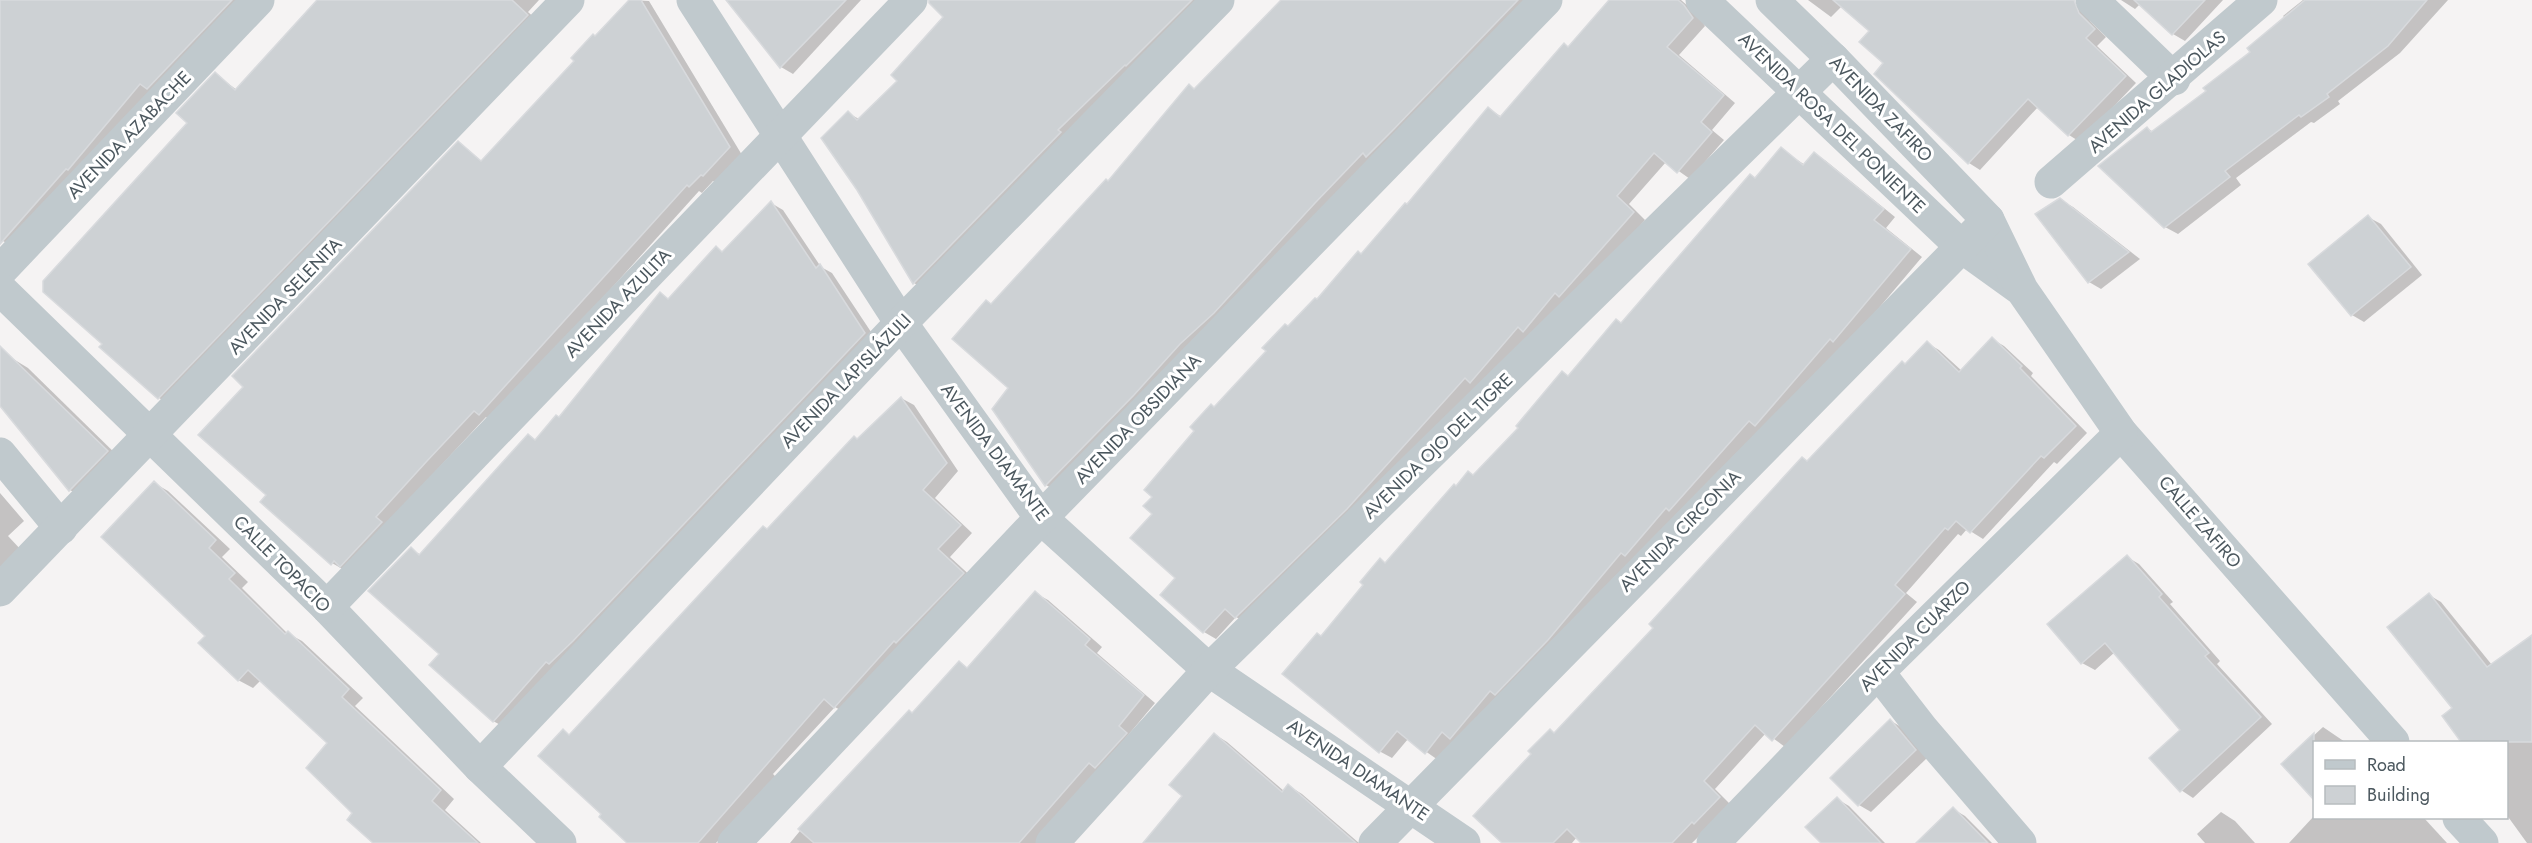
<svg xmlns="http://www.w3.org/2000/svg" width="2532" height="843" viewBox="0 0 2532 843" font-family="Jost,sans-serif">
  <rect width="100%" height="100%" fill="#f5f3f3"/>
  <g fill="#0003">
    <polygon points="0,0 250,0 14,248 0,239"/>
    <polygon points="319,0 539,0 528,12 539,22 171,405 159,398 189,123 215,74 237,90"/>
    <polygon points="631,0 649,1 742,155 716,182 713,181 702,193 699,191 492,421 486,417 344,570 332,563 268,494 245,387 458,143 483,162"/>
    <polygon points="728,0 861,0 793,74 781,67"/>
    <polygon points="956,0 1210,0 926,290 914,283 858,189 848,113 859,119 899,81"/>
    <polygon points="1291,0 1539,0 1058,492 1046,485 994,409 1010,388 992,305 1109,182 1189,86 1196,89"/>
    <polygon points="1609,0 1681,0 1697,14 1705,26 1679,55 1735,103 1712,130 1724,140 1690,179 1666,162 1629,204 1645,220 1573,303 1249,624 1236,617 1216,639 1204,632 1163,595 1177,578 1154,514 1154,497 1215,408 1288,327 1362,255 1459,147 1489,109 1502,117 1569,48"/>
    <polygon points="1808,0 2047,0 2074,4 2086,11 2090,21 2106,37 2097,46 2136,83 2080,142 2069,135 2038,107 1980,170 1969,163 1885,63 1871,30 1842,6 1831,17"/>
    <polygon points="2121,0 2223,0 2185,41 2173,34 2140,4 2135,9"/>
    <polygon points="2303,0 2448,0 2400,53 2338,101 2340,104 2314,123 2311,122 2236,178 2241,185 2178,234 2165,227 2148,129 2154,132 2208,92 2252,52 2285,18 2283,16"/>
    <polygon points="1781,149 1805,165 1814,153 1826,161 1895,217 1886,228 1922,257 1846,347 1438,760 1408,739 1392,758 1379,751 1322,637 1365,585 1380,560 1386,564 1457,488 1474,476 1622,324"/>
    <polygon points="2060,200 2073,207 2140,259 2101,289 2089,282"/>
    <polygon points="771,203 783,210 821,267 832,273 877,341 506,728 493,721 442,654 411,549 421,555 528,436 536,440 559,418 661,294 669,299 716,248 724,253"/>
    <polygon points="2368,217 2381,224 2422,275 2364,322 2352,315"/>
    <polygon points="1992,339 2004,346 2033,373 2031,376 2087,433 2057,464 2054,462 1983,539 1967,529 1961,536 1958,534 1906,593 1917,602 1785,747 1766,733 1715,789 1731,805 1692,843 1584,843 1577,837 1572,843 1504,843 1533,754 1550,731 1556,734 1808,462 1927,343 1939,350 1962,371"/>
    <polygon points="10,357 28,368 124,462 87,500 70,490 0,403 0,368"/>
    <polygon points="901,398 914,405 958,471 935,498 972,533 950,557 975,580 847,714 835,707 773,774 776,777 745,813 716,843 631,843 540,756 563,731 571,736 768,530"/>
    <polygon points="154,483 168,491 230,549 222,557 248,582 242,588 287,633 302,641 363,698 355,706 454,799 445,810 481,843 375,843 354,813 329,743 261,680 253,688 238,680 207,636"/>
    <polygon points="0,493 24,521 8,536 23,552 0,580"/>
    <polygon points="2127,557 2139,564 2173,602 2170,604 2220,661 2217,664 2272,724 2193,798 2181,790 2182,730 2115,652 2095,670 2082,663 2049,625"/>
    <polygon points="1035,593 1048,600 1102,647 1097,653 1155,703 1038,843 790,843 818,809 913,714 959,663 968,668"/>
    <polygon points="2429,595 2441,602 2492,665 2532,637 2532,843 2527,843 2506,814 2506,742 2463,742 2444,716 2454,709"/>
    <polygon points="1891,721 1903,728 1927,758 1871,812 1859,805"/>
    <polygon points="2323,727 2345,742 2314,742 2314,798 2283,764"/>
    <polygon points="1214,734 1227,742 1284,791 1289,786 1302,794 1359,843 1144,843 1185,796"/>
    <polygon points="1837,799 1849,806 1885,843 1823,843"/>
    <polygon points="1953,809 1965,816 1992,843 1918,843"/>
    <polygon points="2221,812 2235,821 2255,843 2205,843 2197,834"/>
    <polygon points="2314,816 2424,818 2447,843 2289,843"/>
  </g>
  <g fill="#cdd1d4" stroke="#d8dadd" stroke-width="1.5">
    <polygon points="0,0 232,0 147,89 140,84 68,170 66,169 0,244"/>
    <polygon points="317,0 512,0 528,15 158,399 99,347 102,344 43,292 43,281 187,123 176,113 215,72 235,90"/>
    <polygon points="629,0 641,0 730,147 703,176 701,175 689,187 687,185 479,415 474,411 427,461 376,517 382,522 340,567 334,561 331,565 260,502 266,495 198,435 243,387 232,376 458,141 481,161 574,61 571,58 593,34 595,36"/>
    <polygon points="726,0 846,0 780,68"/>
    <polygon points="929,0 1192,0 1126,66 1125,65 1058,130 1061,132 913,284 857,190 821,138 848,111 857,120 897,81 891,75 943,17 929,3"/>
    <polygon points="1281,0 1518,0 1393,130 1366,157 1363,153 1315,203 1214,313 1180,344 1134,395 1045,486 992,409 1008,388 952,339 986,300 991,304 1106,179 1108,181 1189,84 1194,89"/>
    <polygon points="1609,0 1678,0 1684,5 1693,18 1667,47 1724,95 1701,122 1712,132 1677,173 1654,153 1617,196 1634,212 1559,297 1555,293 1523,332 1518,327 1470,383 1465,378 1347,509 1235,618 1225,609 1203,633 1160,595 1175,578 1130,538 1152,514 1143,506 1152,497 1144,490 1194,431 1190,427 1211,404 1214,407 1266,351 1262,348 1285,324 1288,326 1315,298 1317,299 1358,251 1361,254 1405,203 1407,204 1488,107 1500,117 1564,43 1568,47"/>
    <polygon points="1833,0 2074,0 2079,13 2095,29 2086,38 2126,76 2068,136 2028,99 1968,164 1874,74 1883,63 1859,42 1869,31"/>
    <polygon points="2134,0 2205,0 2172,35"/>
    <polygon points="2305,0 2427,0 2388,46 2327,94 2329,97 2301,117 2299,115 2225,171 2230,177 2164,228 2098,166 2147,127 2151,132 2206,91 2203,88 2250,52 2247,48"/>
    <polygon points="1781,147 1803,165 1814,152 1884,209 1874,220 1911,249 1833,342 1830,339 1755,426 1749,421 1669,511 1666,508 1625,556 1621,553 1548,640 1495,695 1490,691 1450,739 1442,732 1425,754 1397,731 1379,753 1282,674 1317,633 1321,636 1363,585 1360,582 1380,558 1385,563 1454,484 1456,486 1468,471 1473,475 1518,428 1516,426 1562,371 1568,376 1616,319 1621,323 1750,174 1755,178"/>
    <polygon points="2060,198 2129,252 2088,283 2035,214"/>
    <polygon points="771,201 816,268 820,264 865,333 573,641 549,664 546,662 493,722 429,665 439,654 368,591 411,547 419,555 528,434 535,440 556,415 559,417 660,292 668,299 716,246 722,252"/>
    <polygon points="2368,215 2411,267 2351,316 2308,264"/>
    <polygon points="1992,337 2022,366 2020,368 2076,426 2044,458 2041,456 1970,533 1956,521 1948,530 1945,528 1895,585 1905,594 1772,741 1755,725 1704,781 1720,797 1694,824 1692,822 1672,843 1581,843 1567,829 1553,843 1502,843 1473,816 1531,754 1528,751 1550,729 1554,733 1653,628 1649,624 1802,457 1807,461 1902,361 1905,364 1927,341 1959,372"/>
    <polygon points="0,346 108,451 69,491 0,406"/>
    <polygon points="901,397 947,463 923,490 961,525 938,549 964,573 896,643 894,641 834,708 824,699 698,843 627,843 599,817 601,814 538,756 563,729 569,735 763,526 767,529 854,436 857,439"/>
    <polygon points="154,481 216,540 209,548 235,573 229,579 285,634 288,631 349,689 342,697 441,790 432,801 478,843 373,843 347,820 352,813 306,768 327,743 248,670 238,681 198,643 205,636 101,537"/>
    <polygon points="2127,555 2162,594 2159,597 2209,653 2205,656 2261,717 2180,792 2149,758 2180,730 2105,643 2081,664 2047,624"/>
    <polygon points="1035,591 1090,639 1085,645 1144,695 1119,726 1127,733 1095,768 1089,763 1019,843 814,843 798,829 909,710 912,713 959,661 967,668"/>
    <polygon points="2429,593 2487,667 2532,635 2532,742 2461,742 2442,716 2452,708 2387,627"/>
    <polygon points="1890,719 1916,750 1858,806 1830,778"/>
    <polygon points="1214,733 1282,792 1288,784 1356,843 1143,843 1182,796 1169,785"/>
    <polygon points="2314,733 2314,800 2281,764"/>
    <polygon points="1837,797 1881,843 1821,843 1805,827"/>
    <polygon points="1953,807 1988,843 1916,843"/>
  </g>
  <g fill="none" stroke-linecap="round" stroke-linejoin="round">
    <g stroke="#c0c9cd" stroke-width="33">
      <polyline points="693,0 901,323 1041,518 1209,670 1464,843"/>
      <polyline points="1702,0 1961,246 2018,287"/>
      <polyline points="1772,0 1833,59 1988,220 2022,290 2121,433 2393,742"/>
      <polyline points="2092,0 2174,79"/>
      <polyline points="2051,182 2261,0"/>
      <polyline points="0,271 258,0"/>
      <polyline points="0,289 327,607 480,767 560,843"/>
      <polyline points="0,454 61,528"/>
      <polyline points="0,590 568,0"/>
      <polyline points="327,607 911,0"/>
      <polyline points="1878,672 1923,730 2020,843"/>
      <polyline points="480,767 901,323 1218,0"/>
      <polyline points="2459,818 2482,843"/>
      <polyline points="734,843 1041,518 1546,0"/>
      <polyline points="1052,843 1209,670 1833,59"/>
      <polyline points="1375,843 1988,220"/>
      <polyline points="1713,843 1878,672 2121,433"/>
    </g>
  </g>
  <g text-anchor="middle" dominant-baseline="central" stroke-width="6" stroke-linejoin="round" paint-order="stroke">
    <g font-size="18" fill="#4c585f" stroke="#fff">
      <text transform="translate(2157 92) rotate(-41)">AVENIDA GLADIOLAS</text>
      <text transform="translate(1881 109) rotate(46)">AVENIDA ZAFIRO</text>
      <text transform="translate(1832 123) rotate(44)">AVENIDA ROSA DEL PONIENTE</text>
      <text transform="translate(129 135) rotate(-46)">AVENIDA AZABACHE</text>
      <text transform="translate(285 296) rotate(-46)">AVENIDA SELENITA</text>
      <text transform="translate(618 303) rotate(-46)">AVENIDA AZULITA</text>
      <text transform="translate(846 381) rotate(-46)">AVENIDA LAPISLÁZULI</text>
      <text transform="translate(1138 419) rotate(-46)">AVENIDA OBSIDIANA</text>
      <text transform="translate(1438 446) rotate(-44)">AVENIDA OJO DEL TIGRE</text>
      <text transform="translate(995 452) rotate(53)">AVENIDA DIAMANTE</text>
      <text transform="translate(2200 522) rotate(49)">CALLE ZAFIRO</text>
      <text transform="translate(1680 531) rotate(-45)">AVENIDA CIRCONIA</text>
      <text transform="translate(282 564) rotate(45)">CALLE TOPACIO</text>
      <text transform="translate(1915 636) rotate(-45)">AVENIDA CUARZO</text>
      <text transform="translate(1358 770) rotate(34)">AVENIDA DIAMANTE</text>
    </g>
  </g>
  <rect x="2313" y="741" width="195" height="78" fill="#ffffff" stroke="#b7bcbf" stroke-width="1.5"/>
  <rect x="2325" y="760" width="30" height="9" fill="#c0c9cd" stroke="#b7bcbf" stroke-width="1.5"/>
  <text x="2367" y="771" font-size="18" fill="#4c585f">Road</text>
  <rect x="2325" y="786" width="30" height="18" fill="#cdd1d4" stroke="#b7bcbf" stroke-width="1.5"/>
  <text x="2367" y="801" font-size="18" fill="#4c585f">Building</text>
</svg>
